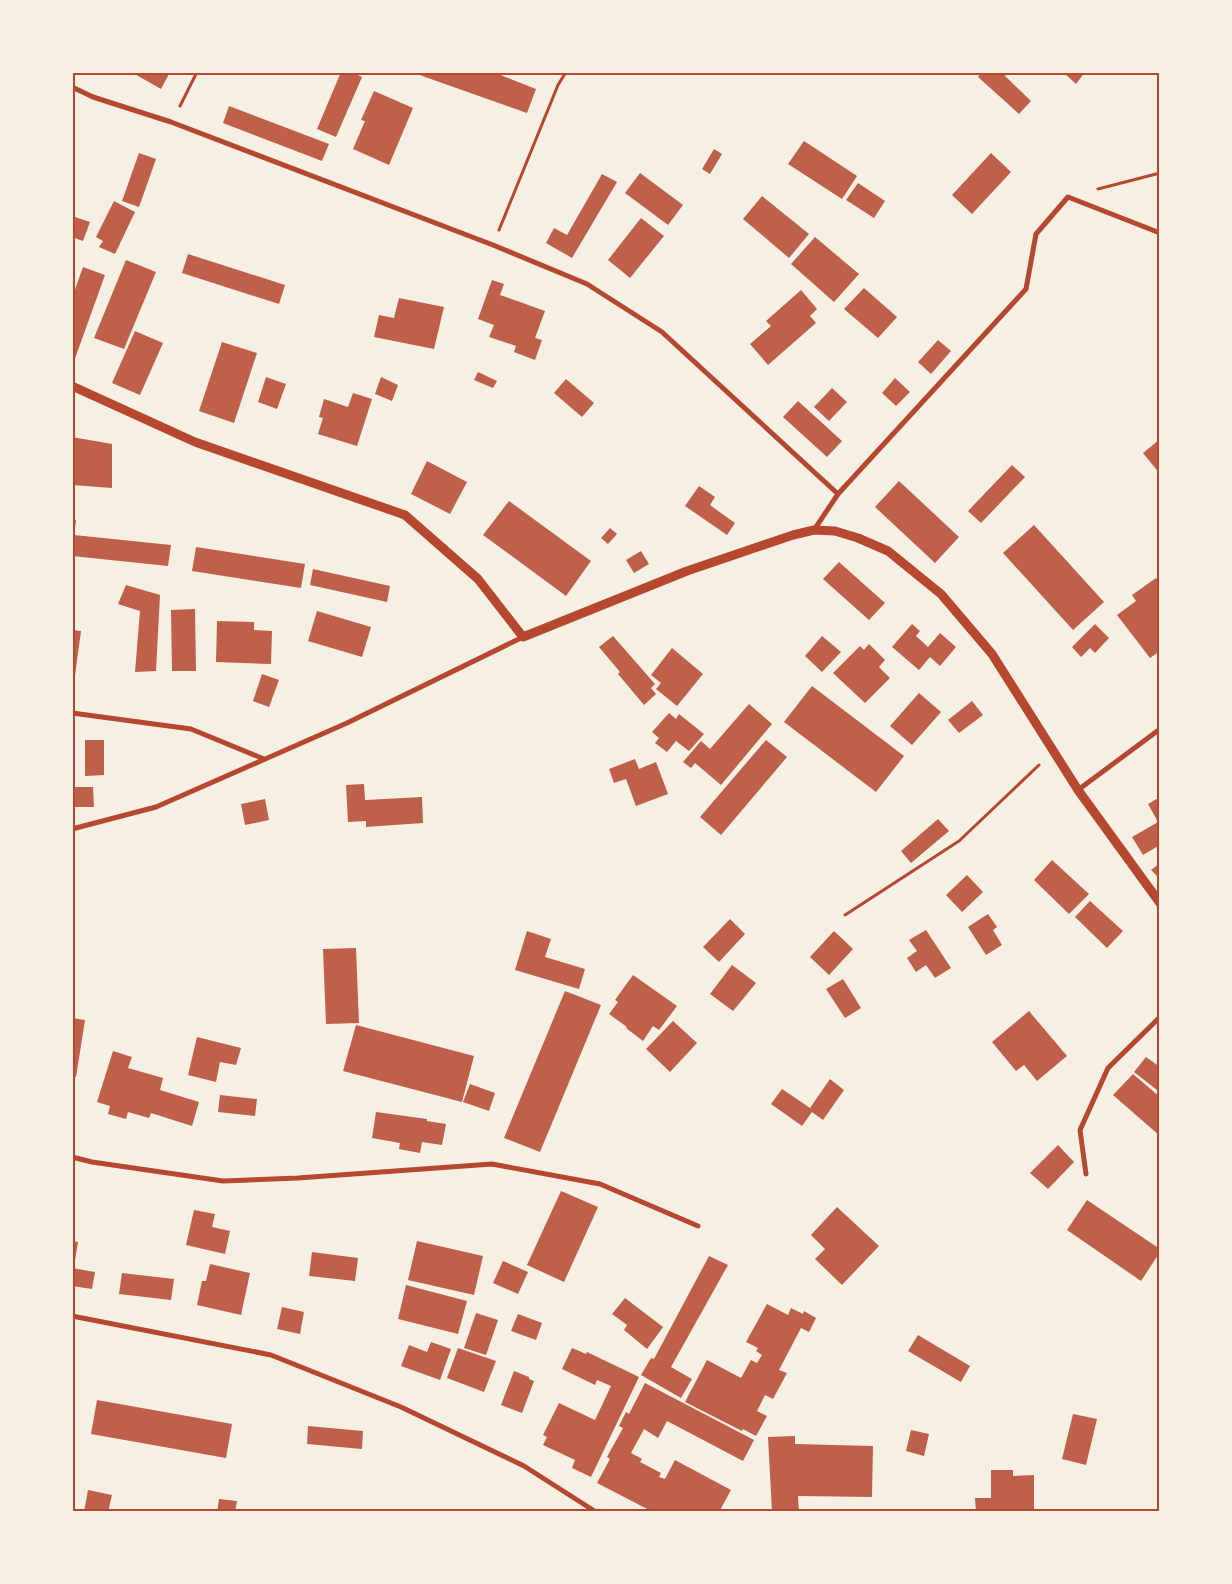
<svg xmlns="http://www.w3.org/2000/svg" width="1232" height="1584" viewBox="0 0 1232 1584" font-family="'DejaVu Sans',sans-serif">
<rect width="100%" height="100%" fill="#f6efe4"/>
<g fill="#bf614a">
<path d="M131 72H170L161 89Z"/>
<path d="M341 72H351L362 77 336 137 317 129Z"/>
<path d="M411 72H493L536 89 527 113Z"/>
<path d="M982 72H1008L1005 76 1031 101 1019 114 978 77Z"/>
<path d="M1063 72H1085L1076 84Z"/>
<path d="M374 91 413 108 389 165 353 149 365 121 361 120Z"/>
<path d="M229 106 329 144 322 161 223 123Z"/>
<path d="M804 141 857 176 842 199 788 164Z"/>
<path d="M714 149 722 154 710 174 702 169Z"/>
<path d="M139 153 156 159 139 207 122 201Z"/>
<path d="M991 153 1011 172 972 214 952 195Z"/>
<path d="M640 173 683 205 668 225 625 193Z"/>
<path d="M602 174 617 182 572 258 546 243 554 228 567 235Z"/>
<path d="M858 183 885 201 874 218 846 200Z"/>
<path d="M762 196 809 234 789 258 743 219Z"/>
<path d="M114 201 135 212 115 254 99 247 103 241 96 237Z"/>
<path d="M72 216 90 222 83 241 72 237Z"/>
<path d="M641 218 664 236 630 278 608 260Z"/>
<path d="M815 237 859 274 834 302 791 264Z"/>
<path d="M188 254 285 285 279 304 182 273Z"/>
<path d="M126 260 156 272 124 349 94 338Z"/>
<path d="M83 267 105 275 73 364 72 298Z"/>
<path d="M492 280 504 284 500 295 545 311 535 338 542 340 535 360 514 352 516 346 489 337 494 325 478 319Z"/>
<path d="M864 288 897 317 878 338 844 309Z"/>
<path d="M801 290 817 309 810 316 816 323 768 365 750 344 771 326 766 321Z"/>
<path d="M399 298 444 307 434 349 374 337 379 315 394 318Z"/>
<path d="M135 331 163 343 140 395 112 383Z"/>
<path d="M938 340 951 351 931 374 918 362Z"/>
<path d="M222 342 257 353 234 423 199 411Z"/>
<path d="M478 372 497 381 493 388 474 380Z"/>
<path d="M266 377 286 384 277 409 258 402Z"/>
<path d="M381 377 398 385 392 401 375 394Z"/>
<path d="M895 378 910 392 896 406 882 393Z"/>
<path d="M566 379 594 403 582 417 554 393Z"/>
<path d="M832 388 847 402 829 421 814 407Z"/>
<path d="M353 393 372 399 357 446 318 434 323 418 319 417 324 399 348 407Z"/>
<path d="M798 401 842 441 827 457 783 417Z"/>
<path d="M72 437 112 444V488L72 485Z"/>
<path d="M1160 439V474L1143 453Z"/>
<path d="M427 461 467 482 450 514 411 494Z"/>
<path d="M1012 465 1025 477 981 523 968 511Z"/>
<path d="M899 481 959 537 935 563 875 507Z"/>
<path d="M699 486 715 497 710 505 735 523 727 535 685 506Z"/>
<path d="M509 501 591 561 566 596 483 535Z"/>
<path d="M72 520H76L74 535 171 545 168 566 72 556Z"/>
<path d="M1034 525 1104 602 1073 630 1003 553Z"/>
<path d="M610 528 617 534 608 544 601 538Z"/>
<path d="M196 547 305 564 301 588 192 571Z"/>
<path d="M641 551 649 564 634 573 626 560Z"/>
<path d="M839 562 885 603 869 620 823 579Z"/>
<path d="M313 569 390 586 387 602 310 585Z"/>
<path d="M1156 578 1160 583V651L1150 658 1117 615 1136 601 1132 595Z"/>
<path d="M126 585 160 595 156 671 135 672 140 611 118 604Z"/>
<path d="M195 609 196 671H172L171 610Z"/>
<path d="M317 611 371 627 362 657 308 641Z"/>
<path d="M217 621 254 622V630L272 631 271 664 216 662Z"/>
<path d="M912 624 920 631 916 636 928 647 940 633 956 647 940 666 930 657 919 670 892 647Z"/>
<path d="M1095 624 1109 638 1095 653 1090 648 1081 657 1072 647Z"/>
<path d="M72 630 81 631 74 683H72Z"/>
<path d="M613 636 655 684 651 688 656 694 644 705 618 674 620 672 599 647Z"/>
<path d="M822 636 841 652 822 672 805 656Z"/>
<path d="M869 644 885 660 879 667 890 678 865 703 833 673 860 646 864 650Z"/>
<path d="M672 648 703 674 677 706 656 689 661 683 651 675Z"/>
<path d="M262 674 279 680 269 707 253 701Z"/>
<path d="M812 686 904 756 876 792 784 722Z"/>
<path d="M919 693 941 712 912 745 890 726Z"/>
<path d="M972 701 983 715 959 733 948 720Z"/>
<path d="M749 704 772 724 721 785 695 763 691 768 683 762 701 741 710 749Z"/>
<path d="M669 713 676 719 679 714 704 734 689 751 676 741 667 752 655 743 659 738 652 732Z"/>
<path d="M85 740H104V775L85 776Z"/>
<path d="M766 740 787 757 721 835 700 817Z"/>
<path d="M635 759 639 769 656 762 668 794 636 806 626 779 614 783 609 769Z"/>
<path d="M364 784 365 800 422 797 423 823 366 827V821L348 822 346 785Z"/>
<path d="M72 787H93L94 807H73Z"/>
<path d="M1160 797V845L1143 855 1132 837 1158 822 1148 804Z"/>
<path d="M265 799 269 820 245 825 241 804Z"/>
<path d="M938 819 949 831 911 863 901 851Z"/>
<path d="M1052 860 1089 894 1069 914 1034 880Z"/>
<path d="M1160 863V879L1151 870Z"/>
<path d="M967 875 983 892 962 912 946 895Z"/>
<path d="M1090 901 1123 931 1107 948 1075 917Z"/>
<path d="M988 914 997 927 993 930 1002 945 986 955 968 927Z"/>
<path d="M730 919 745 934 719 962 703 947Z"/>
<path d="M926 930 951 968 935 978 926 965 916 972 907 958 917 951 909 940Z"/>
<path d="M527 931 551 939 545 957 585 969 579 989 515 970Z"/>
<path d="M834 931 853 949 829 975 810 957Z"/>
<path d="M356 948 359 1023 326 1024 323 949Z"/>
<path d="M732 965 756 983 733 1011 710 994Z"/>
<path d="M633 975 677 1006 659 1030 653 1026 643 1041 626 1028 627 1027 609 1014 618 1002 615 1000Z"/>
<path d="M843 979 861 1008 845 1018 826 989Z"/>
<path d="M565 991 601 1005 540 1152 504 1138Z"/>
<path d="M1029 1011 1067 1056 1037 1081 1024 1065 1016 1071 992 1042Z"/>
<path d="M72 1018 85 1020 76 1077 72 1076Z"/>
<path d="M673 1021 697 1043 670 1072 646 1049Z"/>
<path d="M356 1025 474 1056 462 1102 343 1071Z"/>
<path d="M197 1037 241 1048 236 1065 220 1062 216 1082 188 1075Z"/>
<path d="M113 1051 132 1057 128 1068 163 1078 160 1090 199 1102 192 1126 151 1113 149 1118 128 1112 126 1119 108 1114 110 1106 97 1102Z"/>
<path d="M1146 1057 1160 1067V1087L1157 1090 1134 1072Z"/>
<path d="M1133 1074 1160 1097V1136L1113 1095Z"/>
<path d="M830 1079 844 1090 823 1120 812 1112 802 1126 771 1104 782 1089 810 1108Z"/>
<path d="M470 1084 495 1093 489 1111 463 1102Z"/>
<path d="M220 1095 257 1099 255 1116 218 1112Z"/>
<path d="M376 1112 427 1119V1121L446 1124 442 1145 422 1142 420 1153 399 1149 400 1143 372 1138Z"/>
<path d="M1058 1145 1074 1162 1048 1189 1030 1173Z"/>
<path d="M561 1191 598 1207 564 1282 527 1265Z"/>
<path d="M1087 1200 1160 1249V1252L1141 1281 1067 1230Z"/>
<path d="M837 1207 879 1246 842 1285 815 1259 825 1249 811 1235Z"/>
<path d="M194 1210 215 1214 212 1227 230 1231 225 1254 186 1245Z"/>
<path d="M72 1241 78 1242 75 1260H72Z"/>
<path d="M417 1241 483 1256 474 1295 408 1280Z"/>
<path d="M312 1252 358 1258 355 1281 309 1276Z"/>
<path d="M709 1256 728 1265 671 1367 692 1379 681 1398 641 1375 651 1358 654 1359Z"/>
<path d="M503 1261 528 1272 518 1294 493 1283Z"/>
<path d="M210 1264 250 1273 241 1315 197 1305 202 1281H206Z"/>
<path d="M72 1268 95 1272 92 1289 72 1286Z"/>
<path d="M122 1273 174 1279 171 1300 119 1294Z"/>
<path d="M406 1285 467 1301 458 1334 398 1319Z"/>
<path d="M625 1298 663 1327 647 1349 624 1330 627 1325 612 1314Z"/>
<path d="M767 1304 788 1315 791 1308 803 1314 804 1311 816 1318 809 1332 801 1328 779 1370 787 1373 773 1399 765 1395 757 1411 767 1416 756 1436 743 1429 742 1431 685 1402 707 1360 741 1378 751 1360 757 1363 762 1355 756 1351 758 1348 746 1342Z"/>
<path d="M282 1307 304 1312 300 1334 277 1329Z"/>
<path d="M476 1313 498 1320 486 1355 464 1348Z"/>
<path d="M518 1314 542 1323 536 1340 511 1331Z"/>
<path d="M918 1335 970 1366 961 1382 908 1351Z"/>
<path d="M431 1342 451 1349 440 1380 401 1366 409 1345 427 1352Z"/>
<path d="M458 1348 496 1361 484 1392 447 1378Z"/>
<path d="M572 1348 586 1354 587 1352 639 1377 591 1477 572 1468 575 1460 543 1445 547 1437 543 1435 559 1403 595 1420 611 1386 597 1380 595 1385 562 1369Z"/>
<path d="M514 1371 529 1377V1379L534 1381 522 1413 501 1405Z"/>
<path d="M645 1383 754 1440 743 1461 667 1421 658 1438 644 1429 631 1453 642 1459 640 1462 661 1473 659 1477 665 1479 675 1460 731 1490 719 1512H653L597 1483 610 1459 607 1457 623 1428 619 1426 626 1412 629 1414Z"/>
<path d="M97 1400 232 1424 226 1458 91 1434Z"/>
<path d="M1073 1414 1097 1419 1086 1465 1062 1459Z"/>
<path d="M308 1426 363 1431 362 1449 307 1444Z"/>
<path d="M911 1430 929 1434 924 1456 906 1451Z"/>
<path d="M795 1436V1444L873 1446 872 1497 798 1496 799 1512H772L768 1437Z"/>
<path d="M991 1470H1013V1476L1034 1475V1512H976L975 1498H991Z"/>
<path d="M88 1490 112 1495 108 1512H84Z"/>
<path d="M219 1499 237 1501 235 1512H217Z"/>
</g>
<g fill="none" stroke-linecap="round" stroke-linejoin="round">
<g stroke="#b5482f" stroke-width="3">
<path d="M180 106 197 72"/>
<path d="M1098 189 1160 173"/>
<path d="M499 230 558 85 566 72"/>
<path d="M845 915 959 841 1039 765"/>
</g>
<g stroke="#b5482f" stroke-width="5">
<path d="M72 87 93 97 171 122 493 245 587 284 662 332 838 494"/>
<path d="M814 530 838 494 1026 289 1036 234 1068 197 1160 233"/>
<path d="M72 713 191 729 264 759"/>
<path d="M1078 790 1160 729"/>
<path d="M72 829 156 807 347 723 523 637"/>
<path d="M72 1157 92 1162 223 1181 298 1178 492 1164 600 1184 698 1226"/>
<path d="M1086 1174 1080 1130 1108 1068 1160 1017"/>
<path d="M72 1316 271 1355 401 1407 524 1466 596 1512"/>
</g>
<path stroke="#b5482f" stroke-width="9" d="M72 386 195 442 405 515 478 579 523 637 687 571 793 535 814 530 835 531 858 538 888 551 941 594 992 654 1078 790 1160 903"/>
</g>
<rect width="1232" height="1584" fill="none" stroke="#f6efe4" stroke-width="148"/>
<rect x="74" y="74" width="1084" height="1436" fill="none" stroke="#b5482f" stroke-width="2"/>
</svg>
